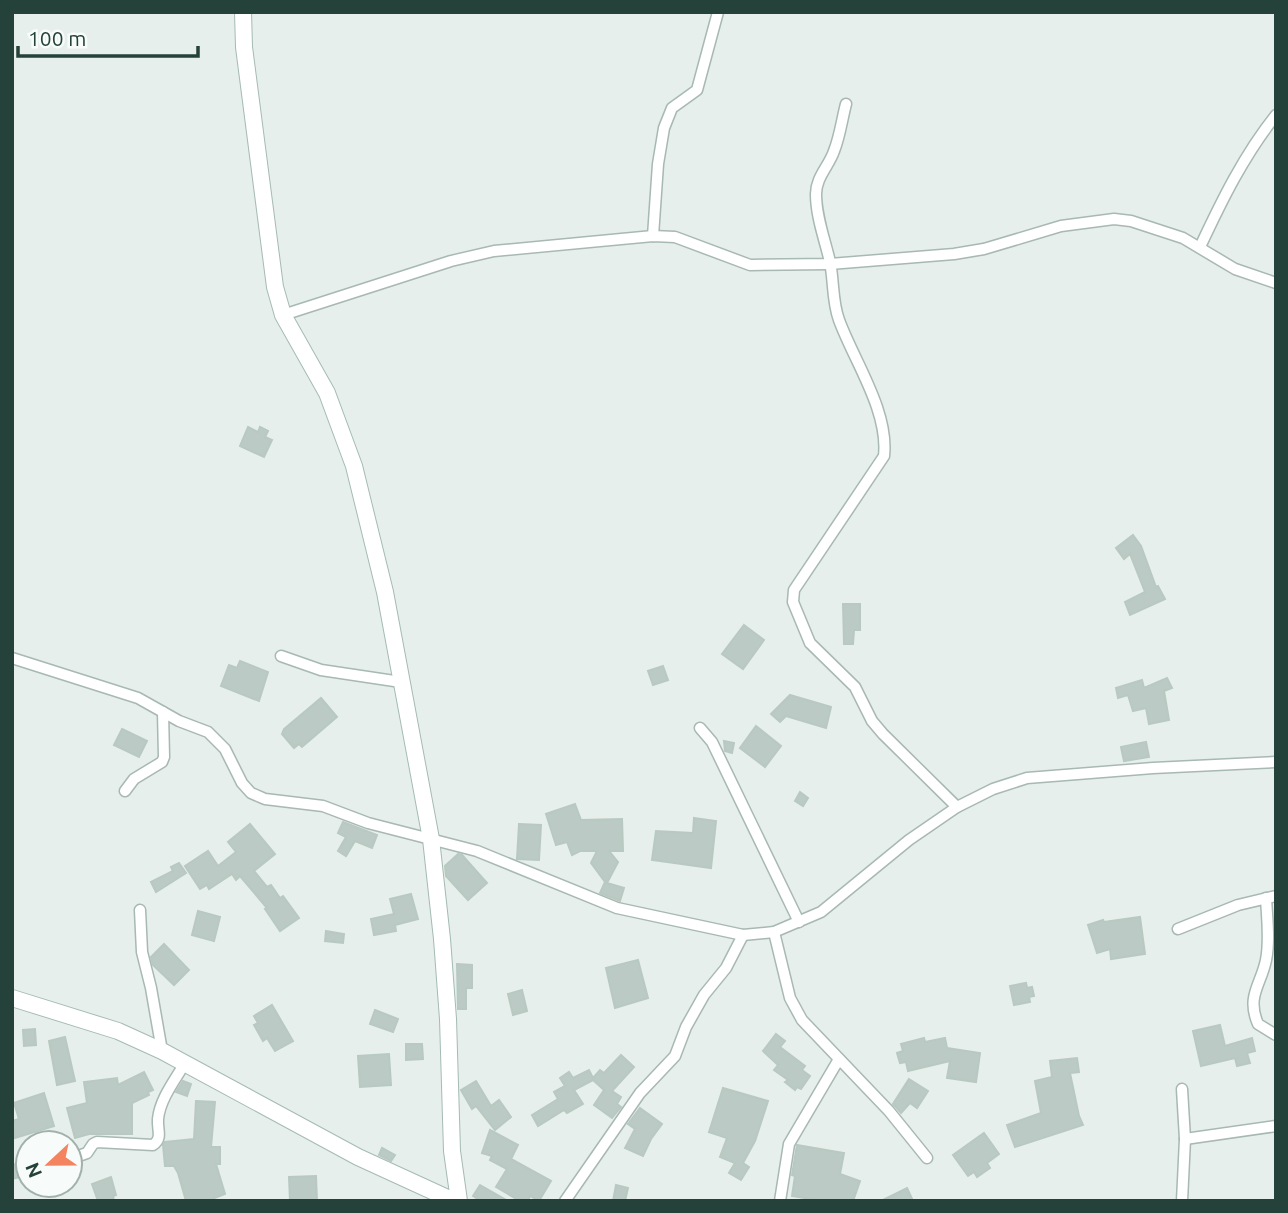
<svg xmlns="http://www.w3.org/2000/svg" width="1288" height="1213" viewBox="0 0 1288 1213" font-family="Ubuntu,sans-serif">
<rect width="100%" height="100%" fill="#e6efeb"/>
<g fill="#bbcac4" stroke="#b8c9c2" stroke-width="2">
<path d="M248 427 258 432 260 427 268 431 265 437 272 440 264 457 240 446Z"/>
<path d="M1133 535 1141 546 1156 587 1158 586 1165 599 1130 615 1125 602 1145 592 1130 554 1124 559 1116 548Z"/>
<path d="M843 604H860V630H854L853 644H844Z"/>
<path d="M744 625 764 640 743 669 722 654Z"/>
<path d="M240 661 268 672 259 701 221 686 229 665 237 668Z"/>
<path d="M663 666 668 680 653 685 648 671Z"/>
<path d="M1167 678 1172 688 1164 691 1169 720 1149 724 1146 708 1133 711 1128 695 1118 698 1116 688 1142 680 1144 688Z"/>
<path d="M790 695 831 707 826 728 786 716 780 722 771 714Z"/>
<path d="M321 698 337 717 302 747 299 744 294 748 282 734 284 729Z"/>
<path d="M756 726 781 746 765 767 740 748Z"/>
<path d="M122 729 147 741 139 757 114 745Z"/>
<path d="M724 741 734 743 732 753 725 751Z"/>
<path d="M1146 742 1149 757 1124 761 1121 747Z"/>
<path d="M800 792 808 798 803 806 795 801Z"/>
<path d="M575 804 581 820 622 819 623 851H609L618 862 607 883 624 888 620 901 600 893 605 882 591 863 597 851H580L572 855 567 842 556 845 546 814Z"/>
<path d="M694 818 716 821 711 868 652 860 656 831 693 833Z"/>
<path d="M343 822 377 835 372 848 355 841 346 856 338 851 346 837 338 833Z"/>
<path d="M250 824 275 854 254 871 267 887 271 885 280 898 283 896 299 918 280 931 265 909 267 908 240 876 236 880 232 874 209 889 207 885 200 889 185 866 208 851 218 866 236 852 228 842Z"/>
<path d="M519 824 541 825 539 860 517 859Z"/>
<path d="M458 854 462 855 487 883 468 900 446 876 445 866Z"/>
<path d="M179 863 186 873 156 892 151 882 173 871 171 867Z"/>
<path d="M411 894 418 919 395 925 396 931 374 935 371 919 394 914 390 899Z"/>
<path d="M198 911 220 917 214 941 192 935Z"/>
<path d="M1140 917 1145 954 1111 959 1110 949 1097 953 1088 925 1103 920 1104 922Z"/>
<path d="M326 931 344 934 343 943 325 941Z"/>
<path d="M164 944 189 970 174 985 153 965 151 957Z"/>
<path d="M638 960 648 998 615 1008 606 968Z"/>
<path d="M457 964 472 965V988H466V1009H458Z"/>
<path d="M1026 983 1027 988 1032 987 1034 996 1029 997 1030 1002 1014 1005 1010 986Z"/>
<path d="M522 990 527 1011 513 1015 508 994Z"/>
<path d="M272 1005 293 1041 275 1051 267 1038 263 1041 254 1025 258 1023 254 1016Z"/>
<path d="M375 1010 398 1019 393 1032 370 1024Z"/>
<path d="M1220 1025 1225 1046 1252 1038 1255 1051 1247 1053 1250 1063 1237 1066 1235 1058 1201 1066 1193 1031Z"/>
<path d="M35 1029 36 1045 24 1046 23 1030Z"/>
<path d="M776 1034 785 1041 780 1047 805 1066 802 1070 810 1076 801 1089 797 1087 795 1090 785 1082 788 1080 774 1070 778 1065 763 1051Z"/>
<path d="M65 1037 75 1081 57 1085 49 1041Z"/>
<path d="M924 1038 925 1042 945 1038 947 1048 980 1053 976 1082 947 1078 950 1061 908 1071 906 1062 900 1063 897 1053 903 1051 901 1044Z"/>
<path d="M406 1044H422L423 1059 406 1060Z"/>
<path d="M389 1054 391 1085 360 1087 358 1056Z"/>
<path d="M621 1055 634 1067 612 1091 621 1097 617 1104 621 1107 612 1118 594 1105 604 1090 593 1080 574 1090 583 1104 567 1113 564 1110 538 1126 532 1115 558 1099 554 1092 565 1086 560 1078 569 1072 573 1078 589 1070 593 1078 600 1070 604 1073Z"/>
<path d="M1077 1058 1079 1072 1070 1073 1079 1116 1083 1125 1015 1147 1007 1125 1041 1113 1035 1081 1052 1077 1050 1061Z"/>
<path d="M144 1072 153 1090 148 1092 149 1095 132 1103V1134H89L75 1138 67 1108 87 1103 84 1082 117 1078 118 1085Z"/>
<path d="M909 1079 928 1091 917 1108 910 1103 901 1113 893 1104Z"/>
<path d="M183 1081 191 1084 187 1096 176 1092Z"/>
<path d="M476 1081 491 1106 499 1100 511 1117 495 1130 476 1106 472 1109 461 1090Z"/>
<path d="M723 1088 768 1101 755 1141 743 1163 749 1167 741 1180 729 1173 735 1163 720 1157 727 1138 709 1132Z"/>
<path d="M44 1093 54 1126 15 1138 12 1121 19 1119 14 1103Z"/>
<path d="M196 1101 215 1102 211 1147H220V1164H216L225 1194 207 1201H186L178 1173 174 1166H165L163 1145 165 1142 194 1139Z"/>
<path d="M640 1108 662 1124 651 1139 643 1156 625 1148 635 1129 628 1124Z"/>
<path d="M490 1130 518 1145 511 1159 551 1181 539 1201 530 1196 528 1201H520L496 1187 507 1169 490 1160 492 1156 482 1153Z"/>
<path d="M984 1133 999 1154 987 1163 990 1168 977 1177 974 1172 968 1176 953 1155Z"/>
<path d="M797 1145 844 1153 840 1174 860 1181 853 1201H822L792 1196 795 1176 792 1175Z"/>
<path d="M382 1148 395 1155 391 1161 379 1155Z"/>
<path d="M28 1161V1175L12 1179V1165Z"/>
<path d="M316 1176 317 1201H290L289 1177Z"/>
<path d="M111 1177 116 1195 113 1196 114 1201H98L92 1184Z"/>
<path d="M480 1185 508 1201H481L473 1196Z"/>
<path d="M616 1185 628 1188 625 1201H613Z"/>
<path d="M907 1188 913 1201H881Z"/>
</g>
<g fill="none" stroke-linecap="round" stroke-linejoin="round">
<defs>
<g id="street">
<path d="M846 104C842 119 840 136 834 151 829 166 816 177 816 194 816 217 825 240 830 262 834 282 832 301 839 320 854 361 889 411 884 456L794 590 793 602 810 643 855 687 872 721 883 734 957 807"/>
<path d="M653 236 658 164 664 128 672 108 697 90 718 12"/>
<path d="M1200 247C1222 200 1244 155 1276 115"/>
<path d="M283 315 451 261 494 251 653 236 675 237 750 265 830 264 954 254 984 249 1061 226 1114 219 1131 221 1183 238 1235 269 1276 283"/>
<path d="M281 656 321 670 401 682"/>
<path d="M12 658 138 698 179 721 208 732 225 749 242 783 251 793 265 799 323 806 368 823 477 851 617 908 743 935 774 932 821 912 909 840 957 807 993 789 1027 778 1153 768 1276 762"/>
<path d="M700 728 712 742 799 922"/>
<path d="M125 791 134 779 162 762 164 757 163 712"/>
<path d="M1266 898C1267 918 1270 940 1266 960 1261 985 1246 996 1258 1024L1276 1035"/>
<path d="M140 910 142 952 151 988 162 1051"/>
<path d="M1178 929 1238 905 1276 896"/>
<path d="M774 932 790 998 802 1020 889 1111 927 1158"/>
<path d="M1185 1139 1276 1126"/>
<path d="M70 1159 87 1153 93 1144 97 1142 153 1145C163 1138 157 1130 158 1119 160 1099 175 1080 185 1063"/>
<path d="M565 1201 640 1093 675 1056 686 1027 704 995 726 968 743 935"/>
<path d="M780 1201 789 1144 839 1059"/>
<path d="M1182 1201 1185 1139 1182 1089"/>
</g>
<g id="secondary">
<path d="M243 12 244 47 275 287 283 315 327 393 354 466 385 592 431 839 442 939 448 1019 452 1151 459 1201"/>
<path d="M12 998 118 1031 162 1051 358 1157 454 1201"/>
</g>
</defs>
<use href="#street" stroke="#a8b8b2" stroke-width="13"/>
<use href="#secondary" stroke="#a4bbb3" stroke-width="18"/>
<use href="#street" stroke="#fff" stroke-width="10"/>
<use href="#secondary" stroke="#fff" stroke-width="16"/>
</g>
<rect width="1288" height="1213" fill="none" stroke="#24423a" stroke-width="28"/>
<g transform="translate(49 1164) rotate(248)"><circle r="33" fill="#f7fbf9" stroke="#a3b1ad" stroke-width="2"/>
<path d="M0-5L12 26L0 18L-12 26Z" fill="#f4845f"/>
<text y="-10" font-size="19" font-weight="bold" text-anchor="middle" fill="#24423a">N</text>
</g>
<path d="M18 46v10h180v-10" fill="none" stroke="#24423a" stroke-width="3.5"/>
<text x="28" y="46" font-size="21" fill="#24423a" stroke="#f7fbf9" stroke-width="5" paint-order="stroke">100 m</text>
</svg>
